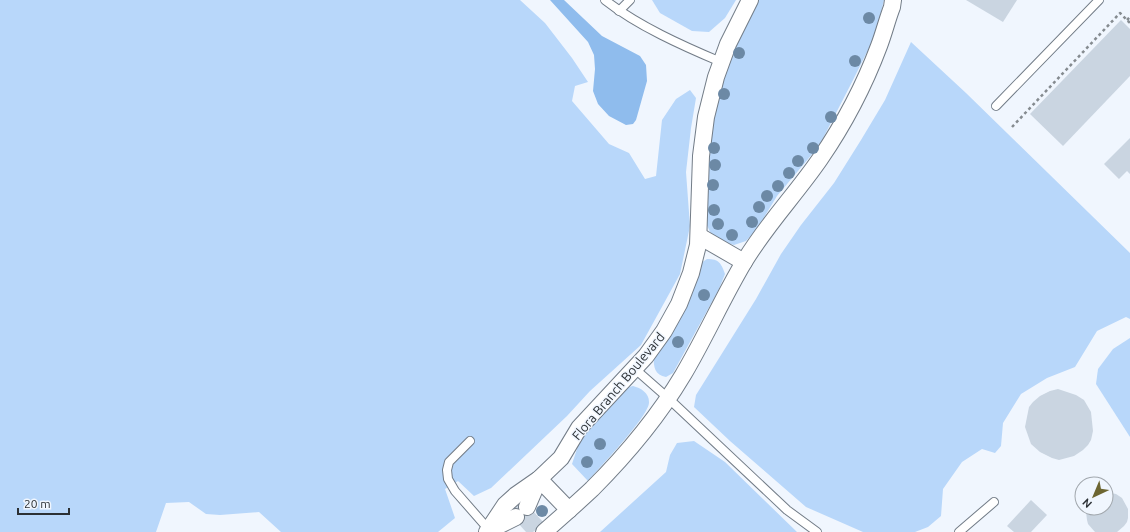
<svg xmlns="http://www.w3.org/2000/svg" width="1130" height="532" viewBox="0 0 1130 532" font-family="Ubuntu,sans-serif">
<rect width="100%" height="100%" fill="#f0f6fe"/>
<g fill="#b8d7fa">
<path d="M0 0H520L545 23 572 58 588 82 575 86 572 101 609 144 629 153 645 179 656 176 662 120 676 99 690 90 696 98 691 128 686 172 690 226 680 274 641 345 590 391 567 416 491 488 474 496 458 481 445 489 455 518 438 532H281L259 512 220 515 206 514 189 502 166 503 156 532H0Z"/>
<path d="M652 0H736L725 18 709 32 692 31 660 13Z"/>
<path d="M758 0H884L875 36 851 84 819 146 777 196 757 229 746 241 734 245 721 241 710 232 706 223 705 176 716 96 743 28Z"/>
<path d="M911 42 966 93 1130 253V319L1126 317 1097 331 1075 367 1047 378 1021 394 1003 423 1001 446 995 453 982 449 962 462 943 489 941 516 928 527 915 532H863L806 507 730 441 694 407 696 395 756 299 781 254 801 225 834 183 861 140 885 100Z"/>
<path d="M707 259C719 259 721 263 725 274L719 289 673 373 666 377C655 375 653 367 654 356L701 263Z"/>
<path d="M1130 338V437L1096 384 1098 369 1113 349Z"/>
<path d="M633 386C641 388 649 393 649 402 650 415 599 468 588 481L572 464 580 440 591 425 625 388Z"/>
<path d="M694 441 725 462 797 532H600L666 472 670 455 677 443Z"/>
</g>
<path fill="#8fbced" d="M550 0H564L602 36 640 56 646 65 647 81 636 120 633 124 626 125 609 116 598 104 593 91 595 69 594 55 588 42Z"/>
<g fill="#cad5e1">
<path d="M966 0H1017L1003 22Z"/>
<path d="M1121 20 1130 29V76L1063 146 1030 114Z"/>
<path d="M1130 138V174L1127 171 1119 179 1104 164Z"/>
<path d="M1058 389 1076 395 1084 400 1091 412 1093 431 1091 440 1088 445 1083 450 1074 456 1059 460 1052 458 1040 452 1031 444 1025 427 1029 407 1033 402 1040 396 1050 391Z"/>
<path d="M1106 492 1116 494 1122 498 1128 509V518L1127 522 1124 526 1117 532H1095L1088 524 1087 520 1086 512 1087 508H1106Z"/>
<path d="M520 499 532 510 544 523 533 532H526L518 523 509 509Z"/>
<path d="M1031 500 1047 515 1031 532H1014L1007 526Z"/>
</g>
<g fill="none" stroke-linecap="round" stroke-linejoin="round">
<defs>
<g id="lane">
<path d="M605 0C638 26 683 46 721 62"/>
<path d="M619 11 630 0"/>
<path d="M996 106 1099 0"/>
<path d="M635 369 668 398 787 510 817 532"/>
<path d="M470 441 449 462 447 470 448 479 455 491 490 531"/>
<path d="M959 532 994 502"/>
</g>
<g id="street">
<path d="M699 236 744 262"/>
<path d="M527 507 539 479 569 510"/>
<path d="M490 530 516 517"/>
<path d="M487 532 505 505 516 495 539 479 561 458 579 428 646 356 664 331 679 304 691 273 698 245 701 156 706 117 716 77 728 44 750 0"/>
<path d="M544 532C560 518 576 504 592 489 626 455 658 417 683 375 705 338 722 299 744 262 766 225 796 194 820 159 844 124 864 86 879 46 884 33 887 20 892 7L893 0"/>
</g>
</defs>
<use href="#lane" stroke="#727c87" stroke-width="10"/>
<use href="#street" stroke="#727c87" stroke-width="18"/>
<g stroke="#858b90" stroke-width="2.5" stroke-dasharray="3 3" stroke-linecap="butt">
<path d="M1127 20 1130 17"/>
<path d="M1012 127 1120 13 1130 23"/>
</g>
<use href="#lane" stroke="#fff" stroke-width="8"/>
<use href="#street" stroke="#fff" stroke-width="16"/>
</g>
<g fill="#6c89a5">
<circle cx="869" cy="18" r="6"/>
<circle cx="739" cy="53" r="6"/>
<circle cx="855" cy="61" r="6"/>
<circle cx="724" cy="94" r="6"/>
<circle cx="831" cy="117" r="6"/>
<circle cx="714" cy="148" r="6"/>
<circle cx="813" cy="148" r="6"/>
<circle cx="798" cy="161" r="6"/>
<circle cx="715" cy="165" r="6"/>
<circle cx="789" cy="173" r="6"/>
<circle cx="713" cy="185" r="6"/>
<circle cx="778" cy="186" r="6"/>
<circle cx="767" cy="196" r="6"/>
<circle cx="759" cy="207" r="6"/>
<circle cx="714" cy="210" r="6"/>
<circle cx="752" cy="222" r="6"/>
<circle cx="718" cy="224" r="6"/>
<circle cx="732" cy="235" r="6"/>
<circle cx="704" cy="295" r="6"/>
<circle cx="678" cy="342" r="6"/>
<circle cx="600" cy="444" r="6"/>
<circle cx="587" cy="462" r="6"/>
<circle cx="542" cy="511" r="6"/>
</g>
<g text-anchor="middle" stroke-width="3" stroke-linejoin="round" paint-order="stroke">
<g font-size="13" fill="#2b3034" stroke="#f0f6fe">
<text transform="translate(618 386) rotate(-50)" y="5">Flora Branch Boulevard</text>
</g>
</g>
<g transform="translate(1094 496) rotate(224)"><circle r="19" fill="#f0f6fe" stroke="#a1a7ad"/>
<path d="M0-3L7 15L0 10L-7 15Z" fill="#6c6531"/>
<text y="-6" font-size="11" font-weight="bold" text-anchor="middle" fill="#2b3034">N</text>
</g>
<path d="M18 508v6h51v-6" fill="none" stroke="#2b3034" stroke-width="2"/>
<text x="24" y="508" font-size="12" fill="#2b3034" stroke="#f0f6fe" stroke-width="3" paint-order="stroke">20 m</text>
</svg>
